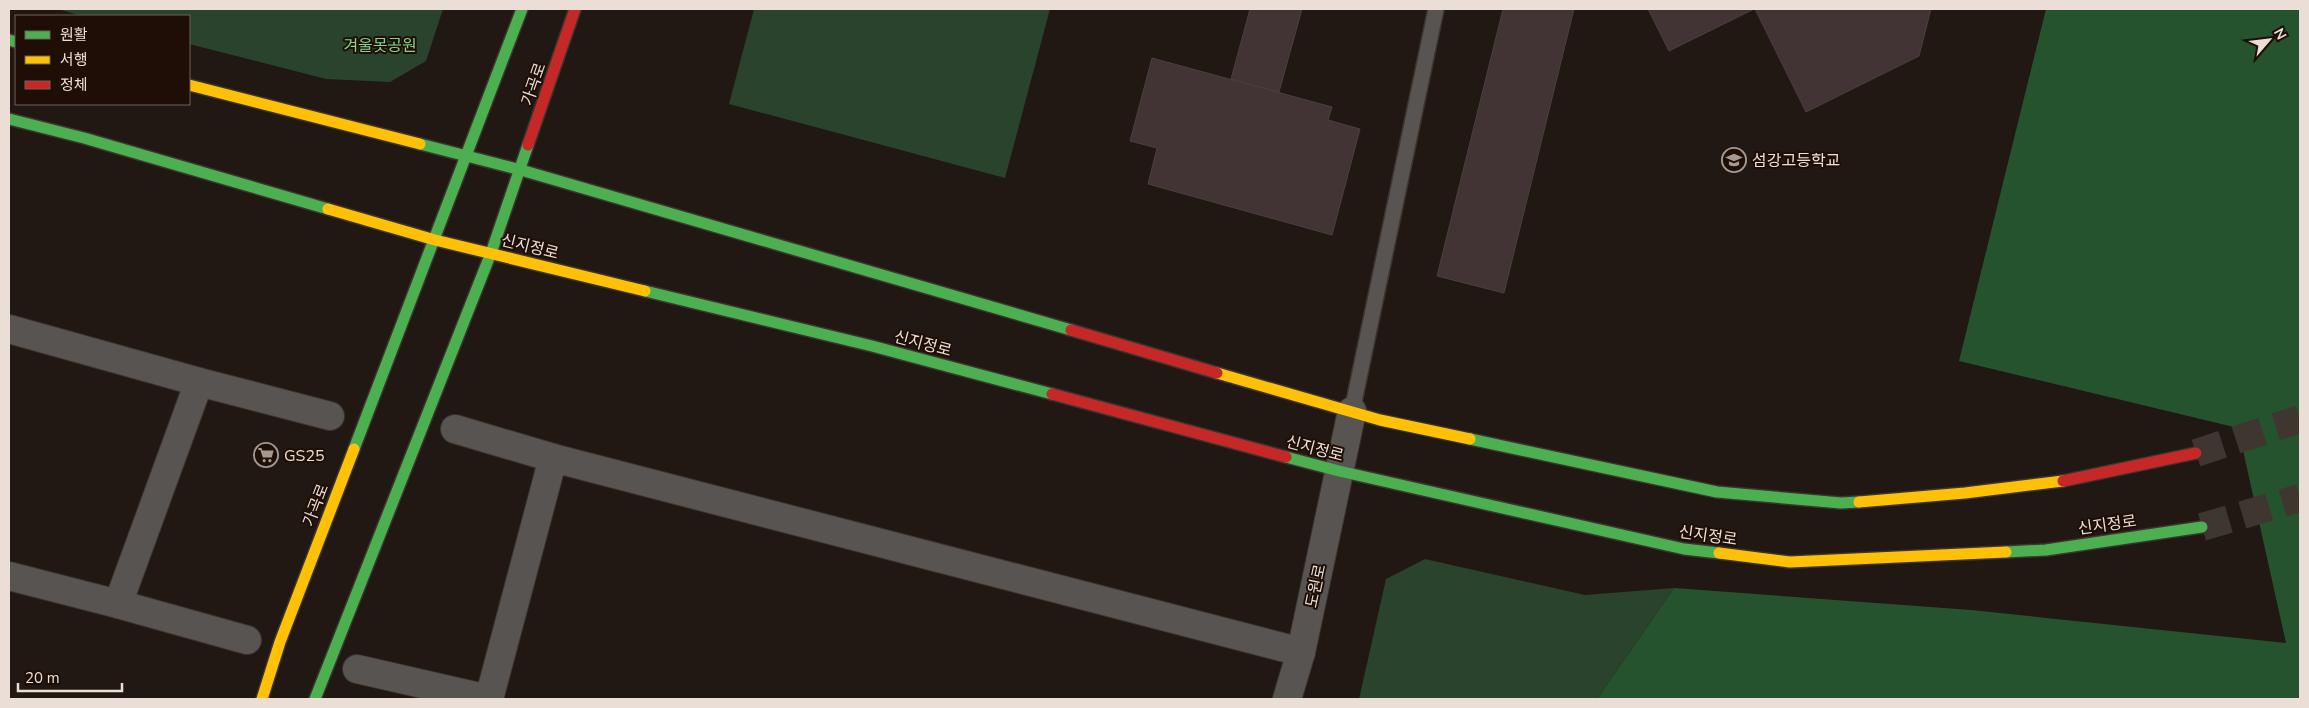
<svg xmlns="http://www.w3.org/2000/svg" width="2309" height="708" viewBox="0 0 2309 708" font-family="'Nunito Sans','Noto Sans KR',sans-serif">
<rect width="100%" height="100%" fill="#211813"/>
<g fill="#29432c">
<path d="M58 9H443L426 61 390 82 326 79 189 44V16H82Z"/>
<path d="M754 9H1050L1005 178 729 104Z"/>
<path d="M1425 559 1585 595 1674 588 1597 699H1359L1386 579Z"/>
</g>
<path fill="#24532d" d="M2046 9H2300V699H1597L1674 588 1971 610 2286 643 2238 428 1959 361Z"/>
<g fill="#423334" stroke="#4a403f">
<path d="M1250 9H1302L1279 92 1231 79Z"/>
<path d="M1503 9H1574L1504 293 1437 276Z"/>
<path d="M1648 9H1754L1669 51Z"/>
<path d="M1755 9H1931L1919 56 1806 112Z"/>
<path d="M1152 58 1332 107 1328 120 1360 129 1332 235 1148 184 1157 148 1130 141Z"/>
</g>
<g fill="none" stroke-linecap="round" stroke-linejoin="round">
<g stroke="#3f3630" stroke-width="28" stroke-dasharray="28 14" stroke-linecap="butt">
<path d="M2196 453 2300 419"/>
<path d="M2202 527 2300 498"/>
</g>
<defs>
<path id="lane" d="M1352 411 1436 9"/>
<g id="street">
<path d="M9 329 199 382 118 604 9 576"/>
<path d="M199 382 330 416"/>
<path d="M455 429 553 458"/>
<path d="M118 604 247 640"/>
<path d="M357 669 488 699"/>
<path d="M489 699 553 458 1301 652"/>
<path d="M1287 699 1301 652 1352 411"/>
</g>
<g id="fast">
<path d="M9 40 16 42"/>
<path d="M9 119 84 138 328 209"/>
<path d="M420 144 521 170 1071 330"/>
<path d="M645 291 872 346 1052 394"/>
<path d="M1470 439 1717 492 1841 503 1859 502"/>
<path d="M354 449 522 9"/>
<path d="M1286 457 1339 471 1684 549 1719 553"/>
<path d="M2006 552 2046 550 2202 527"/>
<path d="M315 699 491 253 528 145"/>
</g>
<g id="slow">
<path d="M189 85 420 144"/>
<path d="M328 209 435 240 645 291"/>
<path d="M1217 373 1380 420 1470 439"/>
<path d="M1859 502 1965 493 2063 481"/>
<path d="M1719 553 1790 562 2006 552"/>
<path d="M262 699 280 642 354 449"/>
</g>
<g id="jam">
<path d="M528 145 575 9"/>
<path d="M1071 330 1217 373"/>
<path d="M1052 394 1286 457"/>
<path d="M2063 481 2196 453"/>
</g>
</defs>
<use href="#lane" stroke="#3c352f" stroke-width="18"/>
<use href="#street" stroke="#3c352f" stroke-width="30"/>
<use href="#fast" stroke="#3c352f" stroke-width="14"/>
<use href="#slow" stroke="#3c352f" stroke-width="14"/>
<use href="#jam" stroke="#3c352f" stroke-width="14"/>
<use href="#lane" stroke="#575452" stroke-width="15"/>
<use href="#street" stroke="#575452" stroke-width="28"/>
<use href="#fast" stroke="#4caf50" stroke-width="11"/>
<use href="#slow" stroke="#ffc107" stroke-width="11"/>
<use href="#jam" stroke="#c62828" stroke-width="11"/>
</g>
<defs>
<symbol id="school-ring" viewBox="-11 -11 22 22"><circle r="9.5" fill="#1e0e05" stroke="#a49992" stroke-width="1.5"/><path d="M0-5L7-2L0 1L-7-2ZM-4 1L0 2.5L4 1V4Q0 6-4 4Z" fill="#a49992"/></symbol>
<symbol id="supermarket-ring" viewBox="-11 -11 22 22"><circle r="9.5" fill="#1e0e05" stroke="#a49992" stroke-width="1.5"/><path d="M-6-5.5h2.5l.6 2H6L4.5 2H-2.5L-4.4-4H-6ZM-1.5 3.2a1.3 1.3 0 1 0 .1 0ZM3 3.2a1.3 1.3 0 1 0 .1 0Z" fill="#a49992"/></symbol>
</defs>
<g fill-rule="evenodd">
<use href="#school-ring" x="1720" y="146" width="28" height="28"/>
<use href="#supermarket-ring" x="252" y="441" width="28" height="28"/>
</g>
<g text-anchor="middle" stroke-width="4" stroke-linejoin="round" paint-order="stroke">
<g font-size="16" fill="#84d392" stroke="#1e0e05">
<text x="380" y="51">겨울못공원</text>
</g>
<g font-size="16" fill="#eaded7" stroke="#1e0e05">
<text transform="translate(533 84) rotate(-71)" y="6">가곡로</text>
<text transform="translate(530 246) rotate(14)" y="6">신지정로</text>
<text transform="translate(923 343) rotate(15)" y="6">신지정로</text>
<text transform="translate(1315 448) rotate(15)" y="6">신지정로</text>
<text transform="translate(315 505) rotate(-69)" y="6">가곡로</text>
<text transform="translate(2107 524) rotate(-8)" y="6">신지정로</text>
<text transform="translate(1708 535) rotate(8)" y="6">신지정로</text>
<text transform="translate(1315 586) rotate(-78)" y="6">도원로</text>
</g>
<g font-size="16" fill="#eaded7" stroke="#1e0e05" text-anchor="start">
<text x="1752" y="166">섬강고등학교</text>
<text x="284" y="461">GS25</text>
</g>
</g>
<rect width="2309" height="708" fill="none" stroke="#eaded7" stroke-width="20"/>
<rect x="15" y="15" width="175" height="90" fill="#1e0e05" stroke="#706159"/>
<rect x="25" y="31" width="25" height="8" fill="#4caf50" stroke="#706159"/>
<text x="60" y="40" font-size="15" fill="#eaded7">원활</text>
<rect x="25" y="56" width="25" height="8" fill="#ffc107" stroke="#706159"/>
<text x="60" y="65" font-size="15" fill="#eaded7">서행</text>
<rect x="25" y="81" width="25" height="8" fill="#c62828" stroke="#706159"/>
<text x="60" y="90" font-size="15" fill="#eaded7">정체</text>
<g transform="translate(2269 40) rotate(62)" stroke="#1e0e05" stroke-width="4" paint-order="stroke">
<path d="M0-4L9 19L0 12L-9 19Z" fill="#eaded7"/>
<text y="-8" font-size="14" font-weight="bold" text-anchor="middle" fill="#eaded7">N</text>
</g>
<path d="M18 683v8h104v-8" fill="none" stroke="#eaded7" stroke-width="2.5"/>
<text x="25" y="683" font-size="15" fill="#eaded7" stroke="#1e0e05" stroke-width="4" paint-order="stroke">20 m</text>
</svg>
